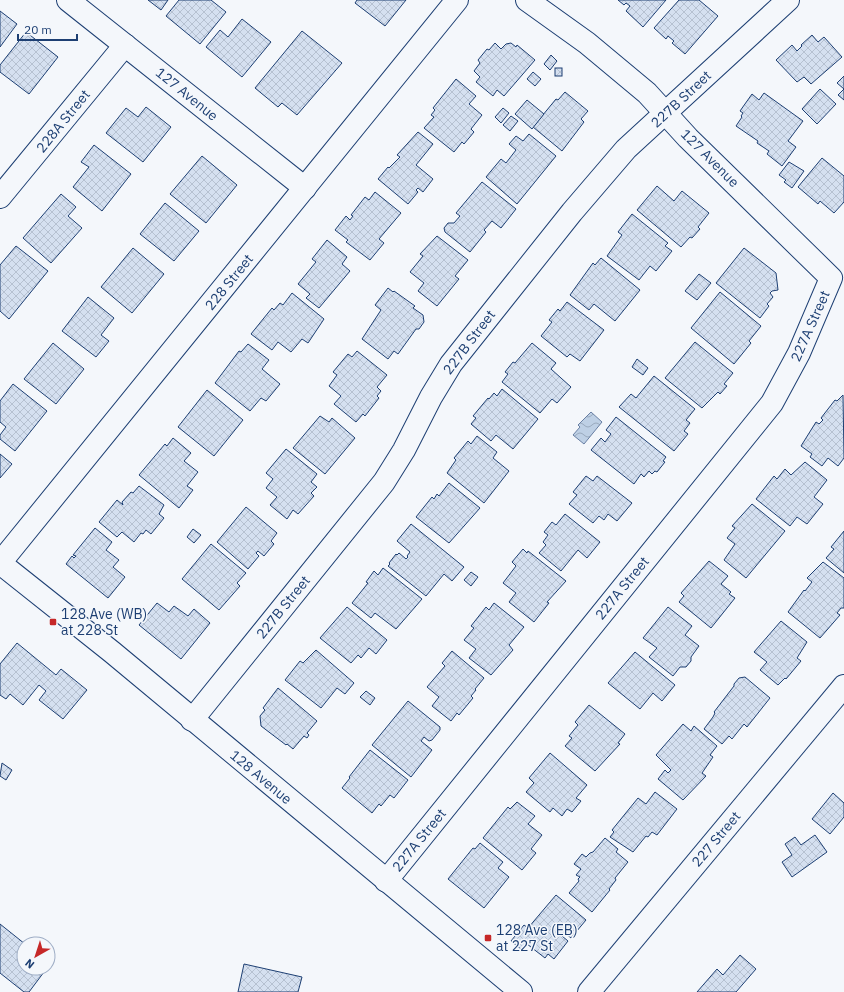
<svg xmlns="http://www.w3.org/2000/svg" width="844" height="992" viewBox="0 0 844 992" font-family="'IBM Plex Sans',sans-serif">
<defs>
<pattern id="water-waves" width="16" height="10" patternUnits="userSpaceOnUse"><rect width="16" height="10" fill="#bed0e5"/><path d="M0 5q4-4 8 0t8 0" fill="none" stroke="#9aaabe"/></pattern>
<pattern id="building-cross-hatch" width="8" height="8" patternUnits="userSpaceOnUse"><rect width="8" height="8" fill="#d5e0f0"/><path d="M0 0l8 8M0 8l8-8" fill="none" stroke="#b6c1d1"/></pattern>
</defs>
<rect width="100%" height="100%" fill="#f4f7fb"/>
<path fill="url(#water-waves)" stroke="#687fa3" d="M591 412 602 422 584 444 573 435 580 427 578 425Z"/>
<g fill="url(#building-cross-hatch)" stroke="#1d3f73">
<path d="M148 0H168L161 10Z"/>
<path d="M179 0H211L226 12 200 44 166 16Z"/>
<path d="M357 0H406L385 26 355 3Z"/>
<path d="M618 0H666L643 27 626 11 630 6 626 3 624 5Z"/>
<path d="M679 0H699L718 16 685 54 672 43 674 41 668 36 666 39 654 28Z"/>
<path d="M0 11 17 24 0 47Z"/>
<path d="M242 19 271 42 242 77 206 47 220 30 228 37Z"/>
<path d="M302 31 342 63 297 115 282 103 278 107 255 88Z"/>
<path d="M26 32 58 57 29 94 0 72V65Z"/>
<path d="M812 35 818 42 824 37 842 57 811 84 804 77 797 82 776 60 792 45 797 51 802 46 801 45Z"/>
<path d="M495 43 501 49 506 44 511 43 516 47 517 45 535 60 504 96 497 90 493 96 476 82 480 77 474 71 480 63 478 60 487 49 489 50Z"/>
<path d="M551 55 557 61 550 70 544 64Z"/>
<rect x="555" y="68" width="7" height="8"/>
<path d="M533 72 541 79 535 86 527 79Z"/>
<path d="M844 76V100L838 95 844 89 837 83Z"/>
<path d="M456 79 476 96 469 104 482 115 471 129 474 132 464 144 462 142 454 152 424 128 434 117 431 115 435 110 433 108Z"/>
<path d="M820 89 836 104 817 124 802 109Z"/>
<path d="M565 92 588 111 581 119 584 122 562 151 533 127 556 99 558 100Z"/>
<path d="M764 93 803 121 788 141 796 147 782 166 767 154 769 151 757 143 758 141 736 126 742 117 741 116 743 113 740 111 752 94 759 100Z"/>
<path d="M527 100 544 114 532 129 515 114Z"/>
<path d="M146 107 171 127 143 162 106 133 126 108 138 117Z"/>
<path d="M503 108 509 113 501 123 495 117Z"/>
<path d="M511 116 518 121 510 131 503 125Z"/>
<path d="M418 132 433 144 416 165 433 179 423 192 418 188 416 190 418 192 408 204 378 179 388 167 389 168 400 157 397 155Z"/>
<path d="M529 134 556 156 517 204 486 177 501 159 506 163 516 150 509 144 516 136 523 141Z"/>
<path d="M94 145 131 174 102 211 73 187 89 167 81 162Z"/>
<path d="M202 156 237 185 206 223 170 194Z"/>
<path d="M822 158 844 176V202L834 213 820 201 818 204 798 187Z"/>
<path d="M789 162 804 171 792 188 784 182 786 180 779 175Z"/>
<path d="M482 182 516 209 501 228 492 221 484 230 486 232 470 252 445 232 444 228 448 223H454L460 216 456 213Z"/>
<path d="M657 186 674 201 682 191 709 213 698 227 700 229 692 238 690 237 681 247 637 210Z"/>
<path d="M375 192 401 213 379 239 384 243 370 260 346 242 348 240 335 230 346 216 350 220 353 216 351 215 365 197 369 200Z"/>
<path d="M61 194 76 207 68 216 82 228 51 263 23 238Z"/>
<path d="M165 203 199 231 174 261 140 234Z"/>
<path d="M632 214 668 243 665 246 672 251 656 271 650 266 639 280 607 256 622 235 618 232Z"/>
<path d="M437 236 468 260 455 276 459 279 437 306 418 291 424 283 410 272 423 256 420 254Z"/>
<path d="M327 240 347 257 342 264 350 271 319 308 306 298 310 294 298 284 316 262 312 259Z"/>
<path d="M16 246 48 271 9 319 0 311V265Z"/>
<path d="M133 248 164 274 132 313 101 287Z"/>
<path d="M744 248 776 273 778 290 772 291 770 293 773 297 767 304 769 306 760 318 716 283Z"/>
<path d="M601 258 640 290 615 321 594 304 589 310 570 295 593 263 595 265Z"/>
<path d="M699 274 711 283 697 300 685 291Z"/>
<path d="M388 288 393 292 394 291 415 306 413 308 423 315 424 322 419 329H416L398 354 394 351 388 359 362 339 381 310 375 305Z"/>
<path d="M720 292 761 326 749 341 751 343 734 364 691 328Z"/>
<path d="M292 293 324 319 308 343 302 339 291 352 278 342 272 350 251 334 272 308 274 310 280 303 283 305Z"/>
<path d="M88 297 114 318 101 335 109 341 96 357 62 331Z"/>
<path d="M567 302 604 330 580 361 570 354 567 357 541 336 552 322 549 320 558 309 560 311Z"/>
<path d="M695 342 733 373 724 384 727 386 720 394 718 392 702 408 665 378Z"/>
<path d="M53 343 84 369 56 404 24 379Z"/>
<path d="M532 343 556 363 551 369 571 387 557 403 552 399 540 413 502 382 508 374 505 372 513 362 515 363Z"/>
<path d="M248 344 269 360 262 369 280 384 266 401 261 398 250 411 215 383 239 351 241 352Z"/>
<path d="M357 351 387 375 377 387 381 391 377 396 379 398 365 416 363 414 356 422 334 404 341 396 329 386 337 375 333 372 348 354 352 357Z"/>
<path d="M637 359 648 368 643 375 632 367Z"/>
<path d="M654 376 695 409 686 420 690 423 684 431 688 434 674 451 619 407 631 394 636 398Z"/>
<path d="M13 384 47 411 15 451 0 439V435L6 427 0 422V401Z"/>
<path d="M502 389 538 419 513 449 496 435 491 441 471 424 476 418 473 416 488 398 489 399 494 393 497 396Z"/>
<path d="M207 390 243 420 214 456 178 427Z"/>
<path d="M843 395 844 458 838 466 828 458 822 466 810 457 812 454 801 446 816 422 819 424 823 420 821 418 835 400 837 401Z"/>
<path d="M320 416 329 422 332 418 355 438 325 474 293 448Z"/>
<path d="M616 417 666 457 663 461 665 462 657 472 655 471 652 474 649 471 644 477 641 474 634 484 591 450 601 438 605 442 611 434 606 430Z"/>
<path d="M477 436 497 452 493 458 509 471 484 503 447 473 456 460 454 458 468 441 471 444Z"/>
<path d="M173 438 191 453 184 461 198 472 187 486 193 490 179 508 139 475 165 444 167 446Z"/>
<path d="M286 449 317 474 311 482 317 487 311 493 314 496 298 514 293 510 287 519 270 505 277 497 266 488 273 479 266 473Z"/>
<path d="M0 454 12 464 0 478Z"/>
<path d="M805 462 827 480 814 497 823 504 807 524 797 517 790 526 756 499 774 476 777 479 785 469 791 475Z"/>
<path d="M586 476 593 481 597 476 632 503 617 521 608 514 604 520 599 516 593 523 569 504 577 495 573 492Z"/>
<path d="M449 483 480 508 449 543 416 517 432 497 434 499 437 494 439 496Z"/>
<path d="M139 486 164 505 159 514 164 518 151 534 146 530 143 534 141 533 134 542 122 532 117 537 99 522 117 500 123 505 122 502 131 492 133 493Z"/>
<path d="M752 504 785 531 746 578 724 560 735 544 727 538 735 528 732 526Z"/>
<path d="M246 507 277 533 271 541 274 544 264 556 258 551 256 553 259 556 248 569 217 542Z"/>
<path d="M565 514 600 542 587 558 578 550 561 571 539 553 546 545 543 542 548 535 544 532 552 522 556 525Z"/>
<path d="M411 524 464 567 452 581 444 574 426 596 388 566 390 564 389 563 396 554 397 555 399 553 406 559 408 557 407 556 410 552 397 541Z"/>
<path d="M95 528 112 542 106 550 119 560 113 567 125 577 108 598 66 564 72 556 74 558 76 556 73 555Z"/>
<path d="M193 529 201 535 194 543 187 537Z"/>
<path d="M844 531V573L826 558 834 549 831 547Z"/>
<path d="M211 544 246 573 237 583 240 586 219 610 182 579Z"/>
<path d="M523 549 527 553 528 551 566 581 547 602 549 603 534 622 509 602 516 593 503 583 516 566 512 562Z"/>
<path d="M709 561 728 576 721 584 731 592 729 594 735 598 711 628 679 602 684 596 681 593Z"/>
<path d="M823 562 844 578V608H841L837 613 840 615 820 638 788 612 804 590 805 591 812 582 807 578Z"/>
<path d="M383 568 422 599 396 629 375 613 371 618 352 603 368 583 366 582 374 571 378 575Z"/>
<path d="M471 572 478 577 471 586 464 580Z"/>
<path d="M157 603 169 612 174 606 188 616 194 609 210 623 181 659 139 625Z"/>
<path d="M494 603 524 627 509 645 513 650 491 675 469 658 476 649 464 640 474 628 471 626 486 607 489 610Z"/>
<path d="M347 607 387 640 376 654 369 648 361 658 358 655 351 663 320 638Z"/>
<path d="M668 607 692 626 685 635 699 646 691 657V661L686 667H680L673 676 649 657 657 648 643 638Z"/>
<path d="M781 621 807 642 797 658 801 661 786 679 785 678 778 685 760 670 767 662 754 652Z"/>
<path d="M17 643 56 675 61 669 87 690 63 719 39 700 46 691 39 685 23 705 10 694 6 699 0 695V664Z"/>
<path d="M316 650 354 683 345 694 337 688 321 708 285 680 300 661 303 663Z"/>
<path d="M452 651 484 678 475 689 476 690 471 696 473 698 459 715 457 713 451 721 432 706 439 697 427 687 445 666 442 663Z"/>
<path d="M635 652 675 685 662 701 653 693 640 709 608 683Z"/>
<path d="M745 677 770 698 747 727 744 724 732 739 729 736 722 744 704 729 713 717 715 713 714 712 734 686V684L739 678Z"/>
<path d="M278 688 317 721 307 733 309 735 307 738 304 736 293 749 287 744 286 745 261 726 260 716 265 710 263 708Z"/>
<path d="M366 691 375 698 370 705 360 697Z"/>
<path d="M408 701 440 727V730L432 740 429 741 424 737 421 741 432 750 411 777 372 745Z"/>
<path d="M589 705 625 734 618 743 620 744 595 771 565 746 572 738 569 736 578 725 575 722Z"/>
<path d="M683 724 691 731 694 726 717 746 710 755 713 757 702 773 706 776 683 800 658 779 665 770 668 773 671 770 656 755Z"/>
<path d="M370 750 408 780 394 798 390 795 381 806 379 804 372 813 342 788 350 778 349 777Z"/>
<path d="M550 753 587 785 576 798 581 801 572 812 567 809 562 816 553 808 550 812 526 792 534 783 529 778Z"/>
<path d="M2 763 12 770 6 780 0 776Z"/>
<path d="M655 792 677 809 657 835 652 832 648 837 646 836 633 852 610 837 614 832 612 830 638 798 646 804Z"/>
<path d="M833 793 844 803V817L830 834 812 819Z"/>
<path d="M517 802 535 816 528 824 542 835 531 849 536 853 522 870 483 838 508 807 510 809Z"/>
<path d="M815 835 827 852 792 877 782 862 792 855 785 844 795 837 801 845Z"/>
<path d="M605 838 618 849 616 852 628 862 615 878 616 880 609 889 610 890 592 912 569 893 579 881 578 879 580 877 576 875 581 869 574 864 582 854 586 857 590 853 593 852Z"/>
<path d="M480 843 503 862 498 868 509 877 484 908 448 879 473 848 475 849Z"/>
<path d="M556 895 586 920 571 938 565 933 562 936 568 941 554 959 548 954 545 958 527 944 522 950 511 941 524 925 528 928Z"/>
<path d="M0 924 25 944 24 968H47L29 992H24L0 973Z"/>
<path d="M740 955 756 969 736 992H697L717 969 723 975Z"/>
<path d="M244 964 302 977 298 992H238Z"/>
</g>
<g fill="none" stroke-linecap="round" stroke-linejoin="round">
<defs>
<g id="minor">
<path d="M68 0 305 188"/>
<path d="M0 197 125 45"/>
<path d="M0 563 457 0"/>
<path d="M0 563 112 652 521 992"/>
<path d="M192 720 384 482 404 450 431 397 451 364 572 212 626 149 788 0"/>
<path d="M386 881 772 403 799 353 831 278 688 138 647 93 587 43 527 0"/>
<path d="M589 992 844 686"/>
</g>
</defs>
<use href="#minor" stroke="#1d3f73" stroke-width="24"/>
<use href="#minor" stroke="#f4f7fb" stroke-width="22"/>
</g>
<g fill="#c62828" stroke="#f4f7fb" stroke-width="1.5">
<rect x="49" y="618" width="8" height="8" rx="2"/>
<rect x="484" y="934" width="8" height="8" rx="2"/>
</g>
<g text-anchor="middle" stroke-width="3" stroke-linejoin="round" paint-order="stroke">
<g font-size="14" fill="#1d3f73" stroke="#f4f7fb">
<text transform="translate(187 94) rotate(39)" y="5">127 Avenue</text>
<text transform="translate(681 99) rotate(-43)" y="5">227B Street</text>
<text transform="translate(63 121) rotate(-51)" y="5">228A Street</text>
<text transform="translate(710 158) rotate(45)" y="5">127 Avenue</text>
<text transform="translate(229 282) rotate(-51)" y="5">228 Street</text>
<text transform="translate(810 326) rotate(-66)" y="5">227A Street</text>
<text transform="translate(469 342) rotate(-53)" y="5">227B Street</text>
<text transform="translate(622 588) rotate(-51)" y="5">227A Street</text>
<text transform="translate(283 607) rotate(-51)" y="5">227B Street</text>
<text transform="translate(261 777) rotate(40)" y="5">128 Avenue</text>
<text transform="translate(716 839) rotate(-50)" y="5">227 Street</text>
<text transform="translate(419 840) rotate(-51)" y="5">227A Street</text>
</g>
<g font-size="14" fill="#1d3f73" stroke="#f4f7fb" text-anchor="start">
<text x="61" y="619">128 Ave (WB)<tspan x="61" dy="16">at 228 St</tspan></text>
<text x="496" y="935">128 Ave (EB)<tspan x="496" dy="16">at 227 St</tspan></text>
</g>
</g>
<g transform="translate(36 956) rotate(219)"><circle r="19" fill="#f4f7fb" stroke="#9eadc5"/>
<path d="M0-3L7 15L0 10L-7 15Z" fill="#c62828"/>
<text y="-6" font-size="11" font-weight="bold" text-anchor="middle" fill="#1d3f73">N</text>
</g>
<path d="M18 34v6h59v-6" fill="none" stroke="#1d3f73" stroke-width="2"/>
<text x="24" y="34" font-size="12" fill="#1d3f73" stroke="#f4f7fb" stroke-width="3" paint-order="stroke">20 m</text>
</svg>
